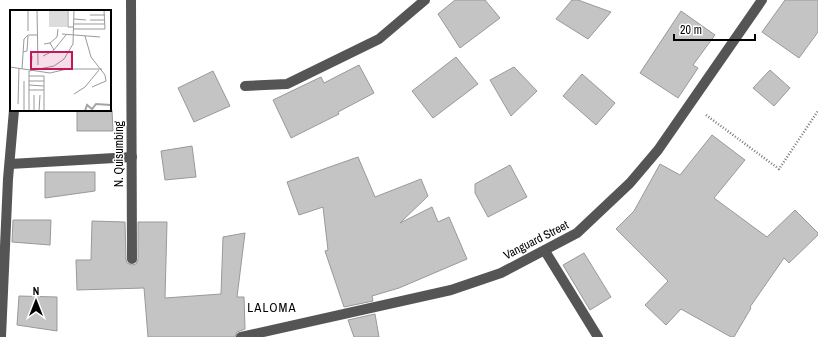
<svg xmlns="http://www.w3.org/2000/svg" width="818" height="337" viewBox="0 0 818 337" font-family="'Archivo Narrow',sans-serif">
<rect width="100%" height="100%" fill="#fff"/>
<g fill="#c4c4c4" stroke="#999">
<path d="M455 0H485L500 18 460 48 438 14Z"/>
<path d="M572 0H578L611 12 588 39 556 19Z"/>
<path d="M785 0H818V32L799 58 762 32Z"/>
<path d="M681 11 715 35 693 65 698 68 678 98 640 73Z"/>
<path d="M456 57 478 84 433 118 412 91Z"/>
<path d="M359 65 374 93 338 112 339 114 291 138 273 100 321 77 324 83Z"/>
<path d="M514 67 537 91 511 116 490 80Z"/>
<path d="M770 70 790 88 774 106 753 88Z"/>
<path d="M213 71 230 106 194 122 178 88Z"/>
<path d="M582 74 615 103 596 125 563 96Z"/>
<path d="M77 110H112L113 131H77Z"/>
<path d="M712 135 745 160 714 198 767 237 795 210 818 233V235L789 263 784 258 750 307 751 308 734 337H731L681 309 666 325 645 305 668 281 616 229 634 211 660 164 680 175Z"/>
<path d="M192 146 196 177 165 180 161 151Z"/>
<path d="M358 157 375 197 421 179 428 196 400 223 432 207 438 222 449 217 467 259 399 288 372 296 373 301 344 307 325 251 328 250 323 207 299 215 287 182Z"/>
<path d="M510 165 527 197 488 217 475 193V184Z"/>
<path d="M45 172H95V191L45 198Z"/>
<path d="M13 220H51L50 245 12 242Z"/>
<path d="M92 221 125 222 126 259 127 263 132 265 136 264 138 259V222H167L165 298 221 294 223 237 245 233 237 297H244L245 329 237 332 235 337H148L144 288 77 290 76 260H91Z"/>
<path d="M584 253 611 297 590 310 563 265Z"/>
<path d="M19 296 57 297V331L17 325Z"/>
<path d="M375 314 379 337H354L348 320Z"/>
</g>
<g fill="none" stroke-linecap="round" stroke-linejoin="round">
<path stroke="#777" stroke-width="2.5" stroke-dasharray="1 2" stroke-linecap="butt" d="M706 115 779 169 818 111"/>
<g stroke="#555" stroke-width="10">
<path d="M131 0 132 259"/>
<path d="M245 86 287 84 379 39 425 0"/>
<path d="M10 164 132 157"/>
<path d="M545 251 598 337"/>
<path d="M1 337 8 179 14 110"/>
<path d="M241 337 451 290 501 273 577 233 630 183 658 150 762 0"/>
</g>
</g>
<g text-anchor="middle" stroke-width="3" stroke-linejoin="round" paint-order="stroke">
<g font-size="12" fill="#000" stroke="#fff">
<text transform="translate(119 154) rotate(-90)" y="4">N. Quisumbing</text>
<text transform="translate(536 240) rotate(-27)" y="4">Vanguard Street</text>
</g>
<g font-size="13" letter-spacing="1" fill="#000" stroke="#fff">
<text x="272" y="312">LALOMA</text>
</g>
</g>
<g transform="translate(10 10)">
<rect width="101" height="101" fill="#fff"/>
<path d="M39 0H57V17H39Z" fill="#dcdcdc"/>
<path fill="none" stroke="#a3a3a3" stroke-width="2" d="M75 101 77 95 82 99 86 94 101 95"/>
<path fill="none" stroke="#999" stroke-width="1" d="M27 0 28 55M58 0V17H64M80 5H95M64 9 76 10M80 10H95M64 14H95M64 19H95L94 0M18 21V0M52 24 90 27M75 26 81 47 95 65 96 71 82 77M40 33 47 27 48 19M34 34 40 33 44 40M13 42 17 41 18 26M33 46 43 41 56 25M0 57 40 63 57 59H92M12 59 14 29 18 25H27M21 59 22 46M19 61 44 56 54 49 63 34 64 0M19 66H34V101M19 71H34M19 75 34 76M19 80H34M64 84 75 77 89 60M8 94 9 58M14 100V71M19 101V61M24 101V85M29 101 30 85"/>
<path fill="#c2185b" fill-opacity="0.15" stroke="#c2185b" stroke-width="2" d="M21 42H62V59H21Z"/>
<rect width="101" height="101" fill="none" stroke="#000" stroke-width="2"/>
</g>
<g transform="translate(36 301)" stroke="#ffffff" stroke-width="3" paint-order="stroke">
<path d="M0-3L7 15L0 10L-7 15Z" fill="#000000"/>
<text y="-6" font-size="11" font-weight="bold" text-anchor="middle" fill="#000000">N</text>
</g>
<path d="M674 34v6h81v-6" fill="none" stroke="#000000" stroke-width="2"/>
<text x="680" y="34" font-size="12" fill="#000000" stroke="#ffffff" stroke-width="3" paint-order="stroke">20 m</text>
</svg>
